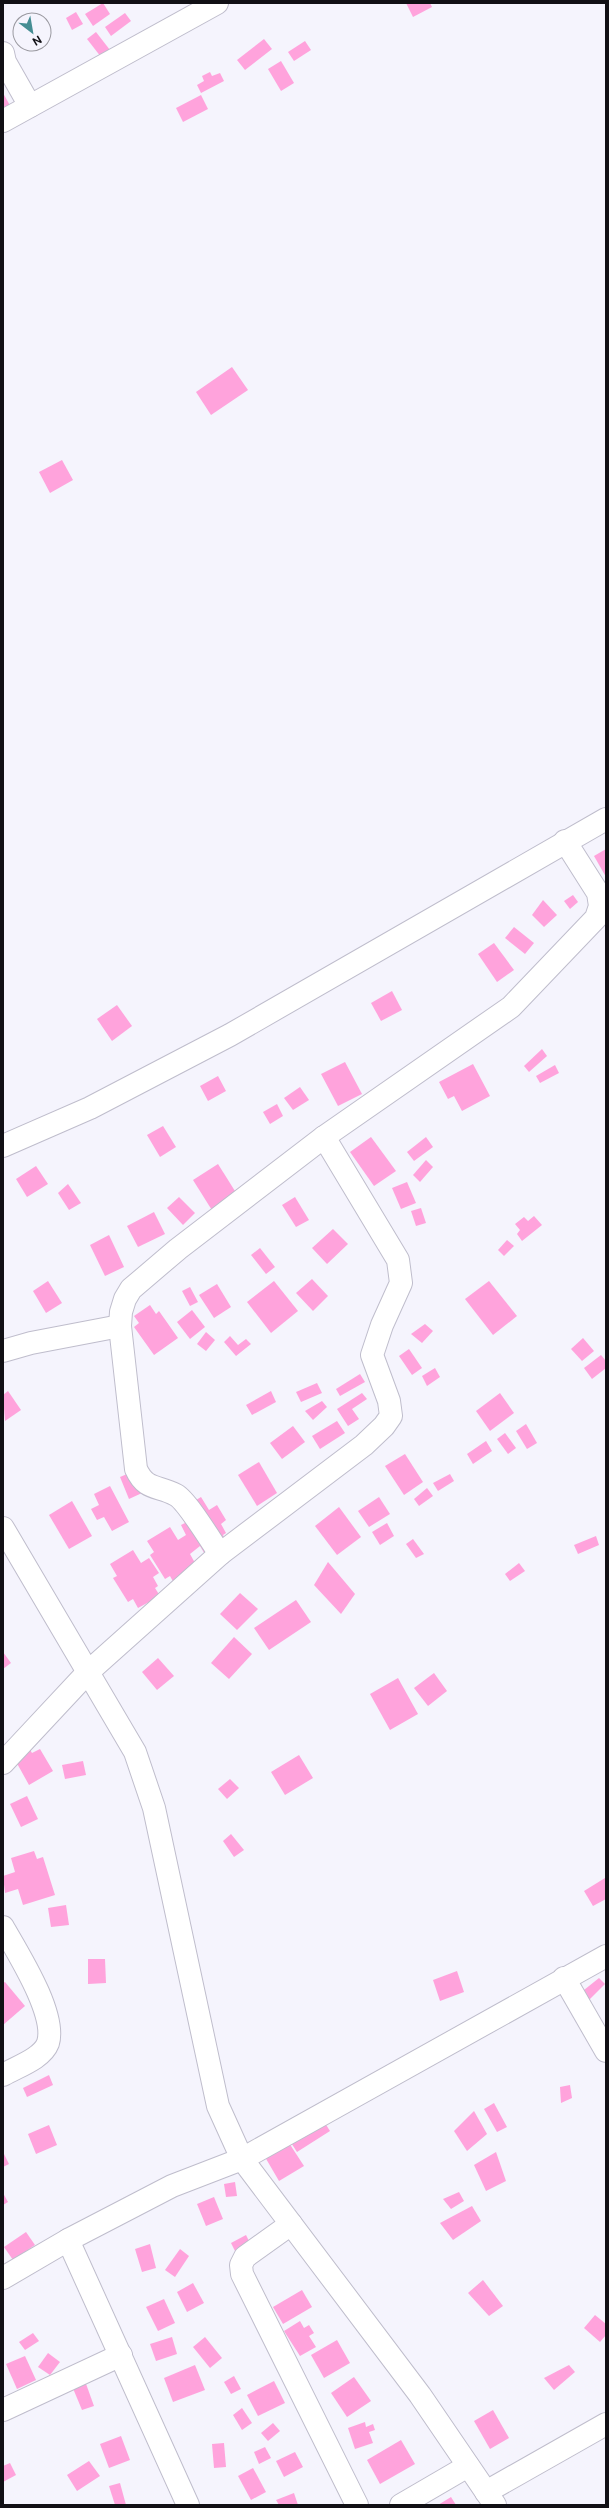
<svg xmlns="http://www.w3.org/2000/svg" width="609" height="2508" viewBox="0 0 609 2508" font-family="'Public Sans',sans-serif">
<rect width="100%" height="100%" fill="#f5f4fd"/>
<g fill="#ffa3dc">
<path d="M103 3 110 14 93 26 85 14Z"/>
<path d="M406 3H430L432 7 413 17Z"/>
<path d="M76 12 83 24 72 30 66 18Z"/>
<path d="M125 13 131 21 111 36 105 27Z"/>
<path d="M96 32 110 50 101 57 87 39Z"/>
<path d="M264 39 272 49 245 70 237 60Z"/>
<path d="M305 41 311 50 294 61 288 52Z"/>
<path d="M281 61 294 83 281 91 268 69Z"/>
<path d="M210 72 212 76 220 73 224 81 201 93 197 85 204 81 202 76Z"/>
<path d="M3 93 12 109 3 114Z"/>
<path d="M201 95 208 109 183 122 176 108Z"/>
<path d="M232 367 248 390 211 415 196 392Z"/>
<path d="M62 460 73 480 50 493 39 472Z"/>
<path d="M606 849V877L594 856Z"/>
<path d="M573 895 578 902 570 909 564 901Z"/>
<path d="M543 900 557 915 544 927 532 915Z"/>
<path d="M514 927 534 943 525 954 505 938Z"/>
<path d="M494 943 514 970 497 982 478 954Z"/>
<path d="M392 991 402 1010 381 1021 371 1003Z"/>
<path d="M117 1005 132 1026 112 1041 97 1019Z"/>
<path d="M542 1049 547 1056 529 1072 524 1066Z"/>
<path d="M345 1062 362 1094 338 1106 321 1074Z"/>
<path d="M473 1064 490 1096 462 1111 454 1096 448 1099 439 1082Z"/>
<path d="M555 1065 559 1073 540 1083 536 1076Z"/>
<path d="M218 1076 226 1091 208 1101 200 1086Z"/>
<path d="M300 1087 309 1100 293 1110 284 1098Z"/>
<path d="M277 1104 283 1116 270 1124 263 1112Z"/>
<path d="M163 1126 176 1147 160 1157 147 1135Z"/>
<path d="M371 1137 396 1171 374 1186 350 1152Z"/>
<path d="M426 1137 433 1147 414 1161 407 1152Z"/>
<path d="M426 1160 433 1167 420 1182 413 1175Z"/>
<path d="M218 1164 240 1199 215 1215 193 1180Z"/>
<path d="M36 1166 48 1184 27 1197 16 1179Z"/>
<path d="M407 1182 416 1203 401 1209 392 1188Z"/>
<path d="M68 1184 81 1203 69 1210 58 1193Z"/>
<path d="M179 1197 195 1213 183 1225 167 1208Z"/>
<path d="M295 1197 309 1220 296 1227 282 1205Z"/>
<path d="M421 1208 426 1223 416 1226 411 1211Z"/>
<path d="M154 1212 165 1234 138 1247 127 1226Z"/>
<path d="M534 1216 542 1225 522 1241 517 1234 520 1230 515 1224 524 1217 528 1221Z"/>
<path d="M333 1229 348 1244 327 1264 312 1248Z"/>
<path d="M109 1235 124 1267 105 1276 90 1245Z"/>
<path d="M507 1240 514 1246 504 1256 498 1250Z"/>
<path d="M260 1248 275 1267 266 1274 251 1255Z"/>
<path d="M312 1279 328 1296 313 1311 296 1293Z"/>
<path d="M48 1281 62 1303 46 1313 33 1291Z"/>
<path d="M274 1281 298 1311 271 1333 247 1302Z"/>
<path d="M489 1281 517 1316 493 1335 465 1299Z"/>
<path d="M217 1284 231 1307 214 1318 199 1295Z"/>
<path d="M190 1287 198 1302 190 1306 182 1291Z"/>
<path d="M150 1305 156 1314 159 1311 178 1338 154 1355 134 1327 139 1323 134 1316Z"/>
<path d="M192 1310 205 1327 190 1339 177 1322Z"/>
<path d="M425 1324 433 1331 422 1343 411 1334Z"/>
<path d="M206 1332 215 1340 206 1351 197 1344Z"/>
<path d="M230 1336 238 1345 246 1339 251 1344 236 1356 224 1342Z"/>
<path d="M583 1338 594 1351 582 1361 571 1349Z"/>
<path d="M409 1349 422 1368 412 1375 399 1356Z"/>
<path d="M601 1355 606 1361V1368L592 1379 584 1368Z"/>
<path d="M435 1368 440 1377 427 1386 422 1376Z"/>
<path d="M360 1374 365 1382 340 1396 336 1389Z"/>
<path d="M317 1383 322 1393 301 1402 296 1392Z"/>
<path d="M8 1391 21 1410 5 1421 3 1395Z"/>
<path d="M271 1391 276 1402 252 1415 246 1405Z"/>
<path d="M362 1393 367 1399 352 1409 359 1419 348 1426 337 1409Z"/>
<path d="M500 1393 514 1413 490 1431 476 1411Z"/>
<path d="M322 1401 327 1407 313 1420 305 1411Z"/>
<path d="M337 1421 345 1433 320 1449 312 1436Z"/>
<path d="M526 1424 537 1443 527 1449 516 1431Z"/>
<path d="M293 1426 305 1442 282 1459 270 1443Z"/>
<path d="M505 1433 516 1448 508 1454 497 1439Z"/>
<path d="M486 1441 492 1451 473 1464 467 1454Z"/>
<path d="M405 1454 423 1482 404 1495 385 1466Z"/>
<path d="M259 1462 277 1493 257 1506 238 1475Z"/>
<path d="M146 1466 155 1487 129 1499 120 1477Z"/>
<path d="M450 1474 454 1481 438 1491 433 1483Z"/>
<path d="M110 1486 129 1522 112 1531 104 1517 97 1520 91 1509 99 1505 94 1494Z"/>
<path d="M427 1488 433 1496 419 1506 414 1499Z"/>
<path d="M201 1497 209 1510 217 1505 226 1520 221 1524 226 1533 223 1535 227 1543 206 1556 200 1546 190 1554 195 1563 175 1585 170 1576 165 1579 150 1555 154 1552 147 1541 170 1527 178 1540 186 1535 181 1525 185 1523 178 1511Z"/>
<path d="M379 1497 390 1514 369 1527 358 1511Z"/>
<path d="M72 1501 92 1536 69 1549 49 1515Z"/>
<path d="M339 1507 361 1537 337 1555 315 1526Z"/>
<path d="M387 1523 394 1536 380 1545 372 1532Z"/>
<path d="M596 1536 599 1545 578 1554 574 1545Z"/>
<path d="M413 1539 424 1554 416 1558 406 1544Z"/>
<path d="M133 1550 141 1563 149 1558 159 1573 153 1577 158 1586 155 1588 160 1596 138 1608 133 1599 128 1602 113 1578 117 1576 110 1564Z"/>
<path d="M328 1562 355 1594 341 1614 314 1585Z"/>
<path d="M519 1563 525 1571 510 1581 505 1574Z"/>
<path d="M240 1593 258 1609 237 1630 220 1614Z"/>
<path d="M296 1600 311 1622 269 1650 254 1628Z"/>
<path d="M234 1637 252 1654 229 1679 211 1663Z"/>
<path d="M3 1652 11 1663 3 1669Z"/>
<path d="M158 1658 174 1676 157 1690 142 1672Z"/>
<path d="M434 1673 447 1691 428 1706 414 1688Z"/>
<path d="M398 1678 418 1714 390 1730 370 1694Z"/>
<path d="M24 1740 32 1753 40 1749 53 1771 29 1785 9 1749Z"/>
<path d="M299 1755 313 1778 285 1795 271 1772Z"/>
<path d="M83 1761 86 1775 65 1779 62 1765Z"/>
<path d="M230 1779 239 1788 227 1799 218 1789Z"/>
<path d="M27 1796 38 1819 21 1827 10 1804Z"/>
<path d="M231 1834 244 1850 234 1857 223 1841Z"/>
<path d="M34 1851 37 1859 43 1857 55 1895 23 1905 18 1889 5 1893 3 1876 15 1872 11 1858Z"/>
<path d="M605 1878 606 1899 593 1906 584 1891Z"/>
<path d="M66 1905 69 1925 51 1927 48 1908Z"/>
<path d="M88 1959H105L106 1983 88 1984Z"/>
<path d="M457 1971 464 1992 440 2001 433 1980Z"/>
<path d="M599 1978 605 1984 587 2002 579 1994Z"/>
<path d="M5 1982 25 2006 3 2025V1983Z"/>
<path d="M49 2075 53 2085 27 2097 23 2088Z"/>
<path d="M570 2085 572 2098 561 2103 560 2087Z"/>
<path d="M494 2103 507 2127 497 2132 484 2109Z"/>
<path d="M474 2111 487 2134 467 2151 454 2131Z"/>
<path d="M321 2117 330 2131 297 2152 288 2138Z"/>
<path d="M49 2125 57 2145 36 2154 28 2134Z"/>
<path d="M289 2143 304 2166 279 2181 265 2157Z"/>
<path d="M3 2152 9 2164 3 2167Z"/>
<path d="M496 2152 506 2181 486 2191 474 2165Z"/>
<path d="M235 2182 237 2196 226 2197 224 2184Z"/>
<path d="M459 2192 464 2201 451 2209 443 2199Z"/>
<path d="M3 2193 8 2202 3 2205Z"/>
<path d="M214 2197 223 2219 206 2226 197 2204Z"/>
<path d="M472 2206 481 2221 453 2240 440 2223Z"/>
<path d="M26 2232 35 2245 13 2260 4 2247Z"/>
<path d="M246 2235 250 2243 235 2251 231 2243Z"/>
<path d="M150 2244 156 2268 142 2272 135 2249Z"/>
<path d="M180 2249 189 2256 175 2277 165 2270Z"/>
<path d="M483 2280 503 2306 489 2316 468 2293Z"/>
<path d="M193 2283 204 2303 187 2312 177 2292Z"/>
<path d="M302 2290 312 2307 283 2324 273 2307Z"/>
<path d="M164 2299 175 2323 158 2331 146 2307Z"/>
<path d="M595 2315 606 2324V2335L600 2342 584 2328Z"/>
<path d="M300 2321 304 2328 309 2325 314 2333 309 2336 316 2347 300 2356 284 2331Z"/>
<path d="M33 2333 39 2341 25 2350 19 2342Z"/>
<path d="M172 2337 177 2354 156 2361 150 2344Z"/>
<path d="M205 2337 222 2358 210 2368 193 2347Z"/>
<path d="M337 2340 350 2363 324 2378 311 2355Z"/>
<path d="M48 2353 60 2362 50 2375 38 2367Z"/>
<path d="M25 2356 36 2380 17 2389 6 2364Z"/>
<path d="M195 2365 205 2390 173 2402 164 2378Z"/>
<path d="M569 2365 575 2372 554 2390 544 2378Z"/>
<path d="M234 2376 241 2389 231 2394 224 2382Z"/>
<path d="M354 2377 371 2401 347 2417 331 2393Z"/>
<path d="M85 2381 94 2406 82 2410 72 2386Z"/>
<path d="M274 2381 285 2403 258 2416 247 2395Z"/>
<path d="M242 2408 252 2423 242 2430 233 2415Z"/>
<path d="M493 2410 509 2438 490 2449 474 2421Z"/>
<path d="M365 2422 366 2427 373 2424 375 2430 369 2432 373 2443 355 2449 348 2428Z"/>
<path d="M273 2423 280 2431 268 2441 261 2433Z"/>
<path d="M121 2436 130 2460 109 2468 100 2444Z"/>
<path d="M401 2440 415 2464 380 2484 367 2460Z"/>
<path d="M224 2443 226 2467 214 2468 212 2444Z"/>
<path d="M265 2447 271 2458 259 2464 254 2452Z"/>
<path d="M295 2452 303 2467 284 2477 276 2461Z"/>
<path d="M89 2461 100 2476 77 2491 67 2475Z"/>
<path d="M10 2463 16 2475 3 2482V2466Z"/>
<path d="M253 2468 266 2492 251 2500 238 2476Z"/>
<path d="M120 2483 126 2505H115L109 2486Z"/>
<path d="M294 2493 298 2505H279L276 2500Z"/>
<path d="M451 2497 456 2505H438Z"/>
</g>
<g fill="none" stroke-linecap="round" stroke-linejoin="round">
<defs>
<g id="minor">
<path d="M3 53 5 62 30 106"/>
<path d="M3 121 217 3"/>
<path d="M3 1146 90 1108 230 1035 606 819"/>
<path d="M3 1351 31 1343 120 1326"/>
<path d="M3 1528 135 1752 154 1808 218 2106 242 2159 420 2395 495 2505"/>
<path d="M220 1554C211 1541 187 1501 176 1495 158 1485 146 1491 136 1469L120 1326 121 1312 125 1299 131 1289 178 1249 324 1137 511 1007 596 918 600 906 598 893 565 841"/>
<path d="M3 1763 88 1672 220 1554 364 1445 384 1426 391 1416 389 1401 372 1355 382 1325 401 1283 398 1260 324 1137"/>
<path d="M3 1927C17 1952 57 2014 48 2043 42 2059 16 2067 3 2075"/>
<path d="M564 1978 606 2051"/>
<path d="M291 2224 245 2257 241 2265 242 2274 357 2505"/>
<path d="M68 2240 188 2505"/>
<path d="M3 2278 68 2240 172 2186 242 2159 606 1956"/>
<path d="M3 2410 121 2355"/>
<path d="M486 2492 606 2424"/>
<path d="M401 2505 468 2466"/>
</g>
</defs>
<use href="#minor" stroke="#bfbdcc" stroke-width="24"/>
<use href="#minor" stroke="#fff" stroke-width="22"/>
</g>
<rect width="609" height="2508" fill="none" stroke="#111015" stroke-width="8"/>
<g transform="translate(32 32) rotate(149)"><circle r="19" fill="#f5f4fd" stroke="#9a99a0"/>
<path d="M0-3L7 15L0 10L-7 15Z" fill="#458d93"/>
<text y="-6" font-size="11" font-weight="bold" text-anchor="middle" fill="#111015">N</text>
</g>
</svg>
